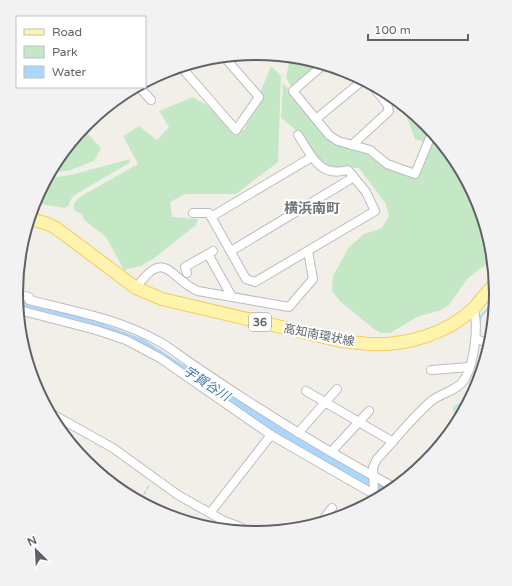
<svg xmlns="http://www.w3.org/2000/svg" width="512" height="586" viewBox="0 0 512 586" font-family="'Varela Round','Noto Sans JP',sans-serif">
<rect width="100%" height="100%" fill="#f1efe7"/>
<g fill="#c4e8c5">
<path d="M285 59 317 65 291 86 286 78 289 63Z"/>
<path d="M271 66 281 76 278 162 236 194H185L170 202 172 217 198 219 196 225 153 259 141 266 124 270 106 237 84 220 82 214 75 211C72 205 75 201 80 197L138 164 123 136 139 126 157 140 169 127 159 111 193 97 210 107 237 134 245 129Z"/>
<path d="M283 83 328 136 370 151 417 176 433 134 478 201 490 261 467 279 449 305 441 310 417 317 390 333H381L374 329 341 302 332 291 333 276 349 247 364 234 382 228 389 216 386 204 359 168H338L326 166 318 158 302 135 281 118Z"/>
<path d="M404 109 426 123 431 132 427 143 415 139Z"/>
<path d="M83 129 101 148 94 161 68 171 54 172Z"/>
<path d="M130 159 129 163 73 196 69 203V205L65 208 34 203 50 178 71 175Z"/>
<path d="M478 384V385L454 421 453 407 468 398Z"/>
</g>
<path fill="#a9d7ff" d="M17 300 101 323 143 339 293 435 330 457 388 488 380 493 326 464 290 442 161 355C154 351 147 346 140 343 102 324 59 316 19 305Z"/>
<g fill="none" stroke-linecap="round" stroke-linejoin="round">
<path stroke="#a9d7ff" stroke-width="2" d="M479 325 481 316 494 302"/>
<defs>
<g id="minor">
<path d="M322 66 293 91 329 135 338 141 370 150 387 164 415 174 432 133"/>
<path d="M182 68 236 130 259 97 226 59"/>
<path d="M140 88 151 100"/>
<path d="M375 89 387 104 391 100"/>
<path d="M316 119 362 81"/>
<path d="M352 145 389 111 387 104"/>
<path d="M193 213H209L246 279 255 282 375 211 366 192 348 170C319 178 312 156 298 135"/>
<path d="M211 217 312 157"/>
<path d="M231 251 354 177"/>
<path d="M208 254 232 297"/>
<path d="M187 273 185 267 213 251"/>
<path d="M136 288C166 246 169 279 198 291L289 307 313 279 308 251"/>
<path d="M16 294 29 297V300C74 311 120 319 160 342 172 349 183 358 195 366"/>
<path d="M19 310 96 330 126 340 160 358 271 435 377 496"/>
<path d="M475 339 486 342"/>
<path d="M431 370 470 367"/>
<path d="M188 376 195 366C258 409 324 450 392 486"/>
<path d="M306 391 393 442"/>
<path d="M54 415 113 448 178 495 224 521 238 526 247 531"/>
<path d="M298 433 337 389"/>
<path d="M331 452 369 411"/>
<path d="M373 498 374 494 373 467 377 459C394 441 410 420 429 403 437 395 449 393 458 386 474 375 480 325 473 308"/>
<path d="M210 513 271 435"/>
<path d="M323 520 332 508"/>
</g>
<path id="primary" d="M31 219 48 224 56 228 136 288 162 299 341 341C350 342 359 343 369 344 406 346 447 334 474 308 481 300 487 292 494 285"/>
</defs>
<use href="#minor" stroke="#babcc1" stroke-width="10"/>
<use href="#primary" stroke="#f3cd5e" stroke-width="14"/>
<path stroke="#9dc9ab" stroke-width="1" stroke-dasharray="4 2" stroke-linecap="butt" d="M141 500 149 485"/>
<use href="#minor" stroke="#fff" stroke-width="8"/>
<use href="#primary" stroke="#fff4ae" stroke-width="12"/>
</g>
<g text-anchor="middle" stroke-width="4" stroke-linejoin="round" paint-order="stroke">
<rect fill="#fff" stroke="#8f9195" stroke-width="1" x="249" y="313" width="22" height="18" rx="3"/>
<g font-size="11" font-weight="bold" fill="#5f6268">
<text x="260" y="326">36</text>
</g>
<g font-size="12" fill="#5f6268" stroke="#fff">
<text transform="translate(319 335) rotate(11)" y="4">高知南環状線</text>
</g>
<g font-size="13" font-style="italic" fill="#4277b4" stroke="#fff">
<text transform="translate(207 383) rotate(33)" y="5">宇賀谷川</text>
</g>
<g font-size="14" font-weight="bold" fill="#70747a" stroke="#fff">
<text x="312" y="213">横浜南町</text>
</g>
</g>
<path d="M0 0H512V586H0ZM23 293a233 233 0 1 1 466 0a233 233 0 1 1-466 0Z" fill="#f2f2f3" fill-rule="evenodd"/>
<path fill="none" stroke="#5f6268" stroke-width="2" d="M23 293a233 233 0 1 1 466 0a233 233 0 1 1-466 0Z"/>
<rect x="16" y="16" width="130" height="72" fill="#ffffff" stroke="#bfc0c3"/>
<rect x="24" y="29" width="20" height="6" fill="#fff4ae" stroke="#bfc0c3"/>
<text x="52" y="36" font-size="12" fill="#5f6268">Road</text>
<rect x="24" y="46" width="20" height="12" fill="#c4e8c5" stroke="#bfc0c3"/>
<text x="52" y="56" font-size="12" fill="#5f6268">Park</text>
<rect x="24" y="66" width="20" height="12" fill="#a9d7ff" stroke="#bfc0c3"/>
<text x="52" y="76" font-size="12" fill="#5f6268">Water</text>
<g transform="translate(36 550) rotate(336)" stroke="#ffffff" stroke-width="3" paint-order="stroke">
<path d="M0-3L7 15L0 10L-7 15Z" fill="#5f6268"/>
<text y="-6" font-size="11" font-weight="bold" text-anchor="middle" fill="#5f6268">N</text>
</g>
<path d="M368 34v6h100v-6" fill="none" stroke="#5f6268" stroke-width="2"/>
<text x="374" y="34" font-size="12" fill="#5f6268" stroke="#ffffff" stroke-width="3" paint-order="stroke">100 m</text>
</svg>
